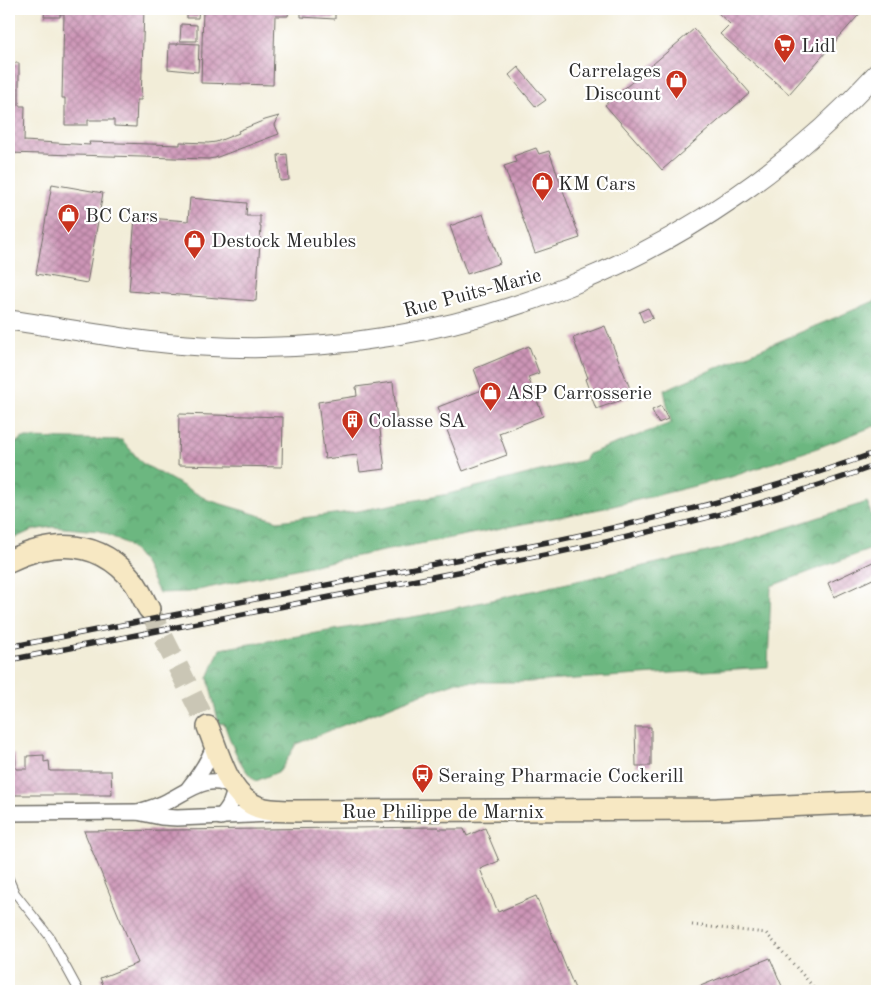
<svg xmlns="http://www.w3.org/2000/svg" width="886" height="1000" viewBox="0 0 886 1000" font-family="'Old Standard TT',serif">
<defs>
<pattern id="forest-crowns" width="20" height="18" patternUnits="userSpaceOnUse" patternTransform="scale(1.25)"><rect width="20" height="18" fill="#6cb780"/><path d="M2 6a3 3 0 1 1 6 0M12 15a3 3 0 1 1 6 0" fill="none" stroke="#599569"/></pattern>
<pattern id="building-cross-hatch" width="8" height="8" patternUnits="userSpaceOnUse" patternTransform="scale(1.25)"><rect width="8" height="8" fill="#cd95b7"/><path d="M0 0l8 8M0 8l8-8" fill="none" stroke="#a77a95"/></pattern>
</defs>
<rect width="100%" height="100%" fill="#fff"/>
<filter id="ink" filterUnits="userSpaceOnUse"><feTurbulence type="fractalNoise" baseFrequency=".02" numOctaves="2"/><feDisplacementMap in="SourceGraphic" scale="10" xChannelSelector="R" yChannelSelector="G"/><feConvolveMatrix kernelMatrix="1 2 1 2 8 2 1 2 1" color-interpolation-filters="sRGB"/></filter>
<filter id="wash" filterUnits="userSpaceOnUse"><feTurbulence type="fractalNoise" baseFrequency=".0096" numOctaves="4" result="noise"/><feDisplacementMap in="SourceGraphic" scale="20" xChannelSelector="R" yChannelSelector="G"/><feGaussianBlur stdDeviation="1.12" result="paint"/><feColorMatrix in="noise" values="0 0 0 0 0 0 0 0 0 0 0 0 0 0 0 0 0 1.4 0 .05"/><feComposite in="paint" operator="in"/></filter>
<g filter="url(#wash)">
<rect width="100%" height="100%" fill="#f2edd8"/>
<g fill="url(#forest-crowns)" stroke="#4c7156">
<path d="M877 300V425L820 447 731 477 605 508 342 559 189 592 159 593 145 565 137 554 125 543 100 531 52 527 32 530 9 541V447L23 438 122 440 142 463 208 500 278 521 358 511 448 494 584 460 588 454 671 423 664 390Z"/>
<path d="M867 502 877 532V547L771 586 768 667 528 682H457L416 696 296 744 280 771 256 781C241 770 230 741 224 723L219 724 208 678 220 649 424 615 716 550Z"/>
</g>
<g id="blocks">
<g fill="url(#building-cross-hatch)">
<path d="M9 9H13L11 63H19V106H25L24 141 90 145 89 142 180 145V142L208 143 216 142 239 133 238 131 265 120 279 116 275 125 279 134 215 158 208 159 9 153Z"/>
<path d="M45 9H144L141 100H137L136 127 114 126V120H88V125H65V98H62L64 14H60V17H44Z"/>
<path d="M187 9H199L198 18H187Z"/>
<path d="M203 9H289L288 16H275L273 85 201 83Z"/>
<path d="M301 9H335V19L301 17Z"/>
<path d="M722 9H739L741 11 743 9H864L789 94 720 34 730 24 718 13Z"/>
<path d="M181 24 197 25V41H180Z"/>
<path d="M694 29 750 93 662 170 605 105Z"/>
<path d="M178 43 199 44 198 72 168 69 169 44H178Z"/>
<path d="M518 67 546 100 536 107 509 75Z"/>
<path d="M536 148 539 154 549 151 580 238 535 253 504 166 516 162 514 156Z"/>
<path d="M287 154 289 180 280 181 278 155Z"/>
<path d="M52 184 103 193 87 283 36 274Z"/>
<path d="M190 198 247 203 246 216H260V227H261L256 301 129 291 135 217 188 221Z"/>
<path d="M483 214 500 263 467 274 450 226Z"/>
<path d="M648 308 653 318 643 322 639 312Z"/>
<path d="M605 326 633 396 596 409 585 379 588 378 573 338Z"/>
<path d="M529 346 539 373 528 377 543 416 499 433 507 455 463 471 438 407 482 390 474 369Z"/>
<path d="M393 382 397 420 379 422 385 469 360 472 357 455 325 459 318 402 357 396 356 387Z"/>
<path d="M661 406 668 419 658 423 652 410Z"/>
<path d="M179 414 283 417 282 467 178 465Z"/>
<path d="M877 560V577L834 597 828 583Z"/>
<path d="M635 727H651V766H636Z"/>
<path d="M9 754H15L16 769H27V756L44 755V762L49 761 50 771H111L112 795H9Z"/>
<path d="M438 827 439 829H464L467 836 485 828 499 861 480 869 498 912 536 896 576 991H106L100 978 138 963 84 831Z"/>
<path d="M770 958 784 991H688Z"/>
</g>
</g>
</g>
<g filter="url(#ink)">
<use href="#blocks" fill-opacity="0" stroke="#716f68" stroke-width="1"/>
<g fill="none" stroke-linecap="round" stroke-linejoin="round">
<path stroke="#cac6b5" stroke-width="21" stroke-dasharray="21 11" stroke-linecap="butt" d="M149 609 208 727"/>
<defs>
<path id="service" d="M9 879 15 893 49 936 79 991"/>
<g id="minor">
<path d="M189 788C200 774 210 760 215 743"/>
<path d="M138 812C148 809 159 806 168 801 190 790 209 772 234 788 234 800 229 808 221 817"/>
<path d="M9 813 137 812 161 817 177 818 272 814"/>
</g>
<path id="tertiary" d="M9 320C72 329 139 343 202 346 454 362 707 260 877 73"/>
<g id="secondary">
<path d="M9 561C55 539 100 539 134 582 140 590 144 601 149 609"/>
<path d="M208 727C220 756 229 802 265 809 275 811 286 811 297 811L717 809 877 802"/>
</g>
</defs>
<use href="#service" stroke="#716f68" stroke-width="10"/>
<use href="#minor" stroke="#716f68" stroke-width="18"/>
<use href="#tertiary" stroke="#716f68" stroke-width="21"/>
<use href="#secondary" stroke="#716f68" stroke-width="24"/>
<path stroke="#716f68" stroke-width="3" stroke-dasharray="1 4" stroke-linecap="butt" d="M692 925 766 933 817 991"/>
<use href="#service" stroke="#fff" stroke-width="8"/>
<use href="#minor" stroke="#fff" stroke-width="15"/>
<use href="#tertiary" stroke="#fff" stroke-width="19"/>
<use href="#secondary" stroke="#f7e8c3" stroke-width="21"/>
<defs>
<g id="rail">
<path d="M9 647 558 540C666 517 773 490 877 452"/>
<path d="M9 660 560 552C667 529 774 503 877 465"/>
</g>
</defs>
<use href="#rail" stroke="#2b2b2b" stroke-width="5.5"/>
<use href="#rail" stroke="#fff" stroke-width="4" stroke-dasharray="11" stroke-linecap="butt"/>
</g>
</g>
<defs>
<symbol id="supermarket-pin" viewBox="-11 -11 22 30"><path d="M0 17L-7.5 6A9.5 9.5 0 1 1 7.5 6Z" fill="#c8321e" stroke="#fff"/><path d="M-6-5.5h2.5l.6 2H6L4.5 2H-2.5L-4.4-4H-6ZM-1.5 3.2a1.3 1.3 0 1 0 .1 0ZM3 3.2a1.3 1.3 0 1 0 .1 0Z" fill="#fff"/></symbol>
<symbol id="shop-pin" viewBox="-11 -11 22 30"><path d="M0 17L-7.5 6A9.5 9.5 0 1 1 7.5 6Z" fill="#c8321e" stroke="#fff"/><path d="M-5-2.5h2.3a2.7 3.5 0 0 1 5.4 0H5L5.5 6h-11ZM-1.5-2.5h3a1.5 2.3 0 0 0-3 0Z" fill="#fff"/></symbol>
<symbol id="building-pin" viewBox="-11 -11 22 30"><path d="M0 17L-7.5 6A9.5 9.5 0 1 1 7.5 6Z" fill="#c8321e" stroke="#fff"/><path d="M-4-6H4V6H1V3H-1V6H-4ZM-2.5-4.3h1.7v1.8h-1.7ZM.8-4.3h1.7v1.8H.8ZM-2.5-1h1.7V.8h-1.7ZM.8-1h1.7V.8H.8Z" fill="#fff"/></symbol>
<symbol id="bus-pin" viewBox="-11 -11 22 30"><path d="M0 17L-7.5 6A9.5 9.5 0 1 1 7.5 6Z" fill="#c8321e" stroke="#fff"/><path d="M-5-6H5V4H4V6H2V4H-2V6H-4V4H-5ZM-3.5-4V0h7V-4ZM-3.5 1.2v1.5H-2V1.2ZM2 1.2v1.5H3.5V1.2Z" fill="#fff"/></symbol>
</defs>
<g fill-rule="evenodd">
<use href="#supermarket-pin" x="772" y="32" width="25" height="34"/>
<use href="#shop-pin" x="664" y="68" width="25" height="34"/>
<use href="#shop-pin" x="530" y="170" width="25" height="34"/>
<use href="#shop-pin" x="56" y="202" width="25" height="34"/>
<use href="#shop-pin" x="182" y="228" width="25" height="34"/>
<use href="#shop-pin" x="478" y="380" width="25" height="34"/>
<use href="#building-pin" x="340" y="408" width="25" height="34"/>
<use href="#bus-pin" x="410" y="762" width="25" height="34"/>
</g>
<g text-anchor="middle" stroke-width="4.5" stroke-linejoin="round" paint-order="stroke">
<g font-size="20" fill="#2b2b2b" stroke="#fff" text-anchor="start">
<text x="801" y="52">Lidl</text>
<text x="661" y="77" text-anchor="end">Carrelages<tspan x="661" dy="23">Discount</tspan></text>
<text x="558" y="190">KM Cars</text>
<text x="85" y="222">BC Cars</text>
<text x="211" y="247">Destock Meubles</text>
<text x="506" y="399">ASP Carrosserie</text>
<text x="368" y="427">Colasse SA</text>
<text x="438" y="782">Seraing Pharmacie Cockerill</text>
</g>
<g font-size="20" fill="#2b2b2b" stroke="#fff">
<text transform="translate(472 292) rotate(-15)" y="7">Rue Puits-Marie</text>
<text x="443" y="818">Rue Philippe de Marnix</text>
</g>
</g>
<rect width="886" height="1000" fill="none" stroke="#fff" stroke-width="30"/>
</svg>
